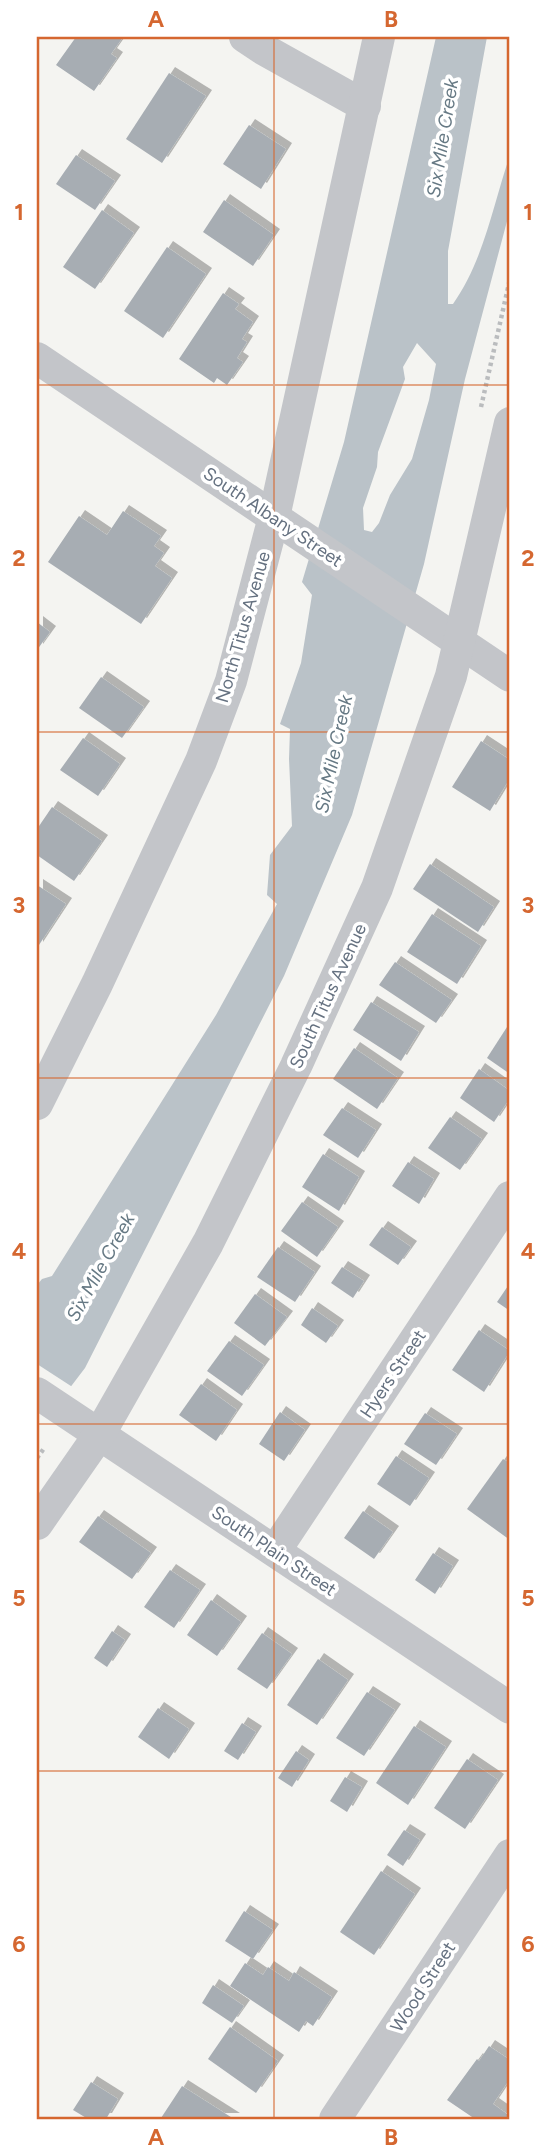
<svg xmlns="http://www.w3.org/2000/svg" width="547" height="2156" viewBox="0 0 547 2156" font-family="Figtree,sans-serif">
<defs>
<filter id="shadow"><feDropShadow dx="6" dy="-6" stdDeviation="0" flood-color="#0004"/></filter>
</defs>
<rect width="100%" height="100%" fill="#f4f4f1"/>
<path fill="#bac2c8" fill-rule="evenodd" d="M436 37H487L448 251V304H453C484 260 493 205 510 155V210L465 379 424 564 352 815 284 976 85 1368 37 1431V1285L42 1279 52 1276 216 1015 277 904 267 895 270 855 292 826 289 759 290 729 280 724 301 663 312 595 302 582 344 442ZM417 343 436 364 429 400 412 459 390 495 379 523 372 532 364 530 363 508 377 467 378 452 405 379 403 367Z"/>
<path fill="#f4f4f1" d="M37 1364 74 1388 41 1431 37 1428Z"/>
<g fill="#a7adb3" filter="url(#shadow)">
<path d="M76 37H123L111 54 117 58 94 91 56 65Z"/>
<path d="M169 73 206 96 162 163 126 139Z"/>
<path d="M249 125 286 149 261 189 223 164Z"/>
<path d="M76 155 115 181 95 210 56 184Z"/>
<path d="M224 200 274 235 253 266 203 232Z"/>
<path d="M102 210 134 233 95 289 63 267Z"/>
<path d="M167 247 206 274 163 338 124 311Z"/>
<path d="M223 293 239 304 235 309 253 322 242 339 247 342 237 358 243 362 227 385 217 378 214 383 179 359Z"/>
<path d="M123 511 161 536 154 546 164 553 155 566 172 578 141 624 48 562 79 516 107 535Z"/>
<path d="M37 622 50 632 37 650Z"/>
<path d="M101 677 144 707 122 738 79 708Z"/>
<path d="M83 738 120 764 98 796 60 770Z"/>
<path d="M481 741 510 760V778L490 811 452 787Z"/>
<path d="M52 807 102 841 74 881 37 855V829Z"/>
<path d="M430 864 494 907 478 932 413 889Z"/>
<path d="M37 885 66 904 37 948Z"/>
<path d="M432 914 481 946 457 984 407 952Z"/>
<path d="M395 962 452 1000 436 1023 379 985Z"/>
<path d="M371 1002 419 1032 401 1061 353 1030Z"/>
<path d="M507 1027 510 1029V1074L487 1058Z"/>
<path d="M354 1048 398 1078 377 1109 333 1079Z"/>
<path d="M479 1069 510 1091V1098L494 1122 460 1098Z"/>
<path d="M342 1108 376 1130 358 1158 323 1135Z"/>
<path d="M450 1117 482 1139 460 1170 428 1148Z"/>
<path d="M323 1154 359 1177 339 1211 302 1187Z"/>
<path d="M408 1162 434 1179 419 1204 392 1186Z"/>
<path d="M302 1202 338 1227 317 1257 281 1231Z"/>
<path d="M382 1227 411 1247 398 1265 369 1245Z"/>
<path d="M278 1247 315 1272 295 1302 257 1277Z"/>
<path d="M342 1267 364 1281 353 1298 331 1283Z"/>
<path d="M510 1283V1311L497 1302Z"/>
<path d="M255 1294 287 1317 265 1346 234 1323Z"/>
<path d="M312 1308 338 1326 326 1343 301 1325Z"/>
<path d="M479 1330 510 1351 484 1392 452 1370Z"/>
<path d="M229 1341 264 1365 242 1396 207 1371Z"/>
<path d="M201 1384 237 1410 216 1441 179 1415Z"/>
<path d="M280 1412 305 1430 284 1461 259 1444Z"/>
<path d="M425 1413 457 1434 436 1465 404 1444Z"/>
<path d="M396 1456 429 1478 410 1506 377 1484Z"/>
<path d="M503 1459 510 1463V1540L467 1509Z"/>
<path d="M363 1511 393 1532 374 1559 344 1538Z"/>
<path d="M98 1516 151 1553 132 1579 79 1542Z"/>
<path d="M433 1553 453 1566 435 1594 415 1580Z"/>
<path d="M170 1570 200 1590 174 1628 144 1607Z"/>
<path d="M211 1600 241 1622 217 1656 187 1635Z"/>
<path d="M112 1631 125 1640 107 1667 94 1658Z"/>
<path d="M262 1633 292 1654 267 1689 237 1669Z"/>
<path d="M318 1659 348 1680 317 1725 287 1705Z"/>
<path d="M367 1692 395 1710 364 1756 336 1738Z"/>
<path d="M158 1708 189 1729 169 1759 138 1737Z"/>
<path d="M242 1723 256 1732 238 1760 224 1751Z"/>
<path d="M414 1726 446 1747 408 1805 376 1783Z"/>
<path d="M296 1751 309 1760 292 1787 278 1778Z"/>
<path d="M467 1759 498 1780 465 1829 434 1808Z"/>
<path d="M345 1777 362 1787 347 1812 330 1801Z"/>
<path d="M404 1830 420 1840 403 1866 387 1855Z"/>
<path d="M381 1871 415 1894 374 1955 340 1932Z"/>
<path d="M244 1911 273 1930 253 1959 225 1941Z"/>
<path d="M245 1963 263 1975 268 1967 289 1981 294 1972 332 1997 313 2026 306 2021 299 2032 230 1986Z"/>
<path d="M213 1985 244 2006 232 2023 202 2003Z"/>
<path d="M230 2027 278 2061 256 2093 208 2059Z"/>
<path d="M489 2046 510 2060 509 2080 493 2104 510 2116V2119H475L447 2100 477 2059 479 2061Z"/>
<path d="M91 2082 118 2099 106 2119H88L73 2110Z"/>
<path d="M182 2086 234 2119H163L161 2118Z"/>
</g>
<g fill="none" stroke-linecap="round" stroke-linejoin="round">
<g stroke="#babcbe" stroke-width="4.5" stroke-dasharray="3.5 3.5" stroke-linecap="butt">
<path d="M481 407 510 279"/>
<path d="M37 1458 45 1447"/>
</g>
<g stroke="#c3c5c9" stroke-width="32">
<path d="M245 37 263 49 365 106"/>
<path d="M37 358 510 676"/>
<path d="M37 1104 97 984 201 761 231 681 274 517 379 37"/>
<path d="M37 1393 510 1708"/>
<path d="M37 1524 99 1435 208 1243 296 1066 377 888 451 676 510 423"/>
<path d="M275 1551 510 1197"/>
<path d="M335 2119 510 1855"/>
</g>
</g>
<path fill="none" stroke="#d56730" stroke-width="2" stroke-opacity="0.55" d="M274 37V2119M37 385H510M37 732H510M37 1078H510M37 1424H510M37 1771H510"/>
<g text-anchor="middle" stroke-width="7" stroke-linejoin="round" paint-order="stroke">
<g font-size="18" fill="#657180" stroke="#fff">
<text transform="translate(273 517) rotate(34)" y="6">South Albany Street</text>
<text transform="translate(243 627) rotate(-74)" y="6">North Titus Avenue</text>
<text transform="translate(328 996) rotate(-65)" y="6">South Titus Avenue</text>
<text transform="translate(393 1374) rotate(-56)" y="6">Hyers Street</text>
<text transform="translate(274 1551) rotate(34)" y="6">South Plain Street</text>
<text transform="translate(423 1987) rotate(-57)" y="6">Wood Street</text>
</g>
<g font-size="19" font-style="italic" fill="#667984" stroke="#fff">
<text transform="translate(442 138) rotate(-81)" y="7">Six Mile Creek</text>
<text transform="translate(333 754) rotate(-78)" y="7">Six Mile Creek</text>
<text transform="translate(100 1267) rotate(-61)" y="7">Six Mile Creek</text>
</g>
</g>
<rect width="547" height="2156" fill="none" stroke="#ffffff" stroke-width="77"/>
<rect x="38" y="38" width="470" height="2080" fill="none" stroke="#d56730" stroke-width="2.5"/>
<g font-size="23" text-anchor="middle" font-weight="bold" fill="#d56730">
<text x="156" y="27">A</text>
<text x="391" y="27">B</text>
<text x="19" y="220">1</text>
<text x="528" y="220">1</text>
<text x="19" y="566">2</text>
<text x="528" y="566">2</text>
<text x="19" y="913">3</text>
<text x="528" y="913">3</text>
<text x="19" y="1259">4</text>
<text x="528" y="1259">4</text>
<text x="19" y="1606">5</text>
<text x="528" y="1606">5</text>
<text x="19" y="1952">6</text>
<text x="528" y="1952">6</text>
<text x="156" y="2145">A</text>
<text x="391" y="2145">B</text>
</g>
</svg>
